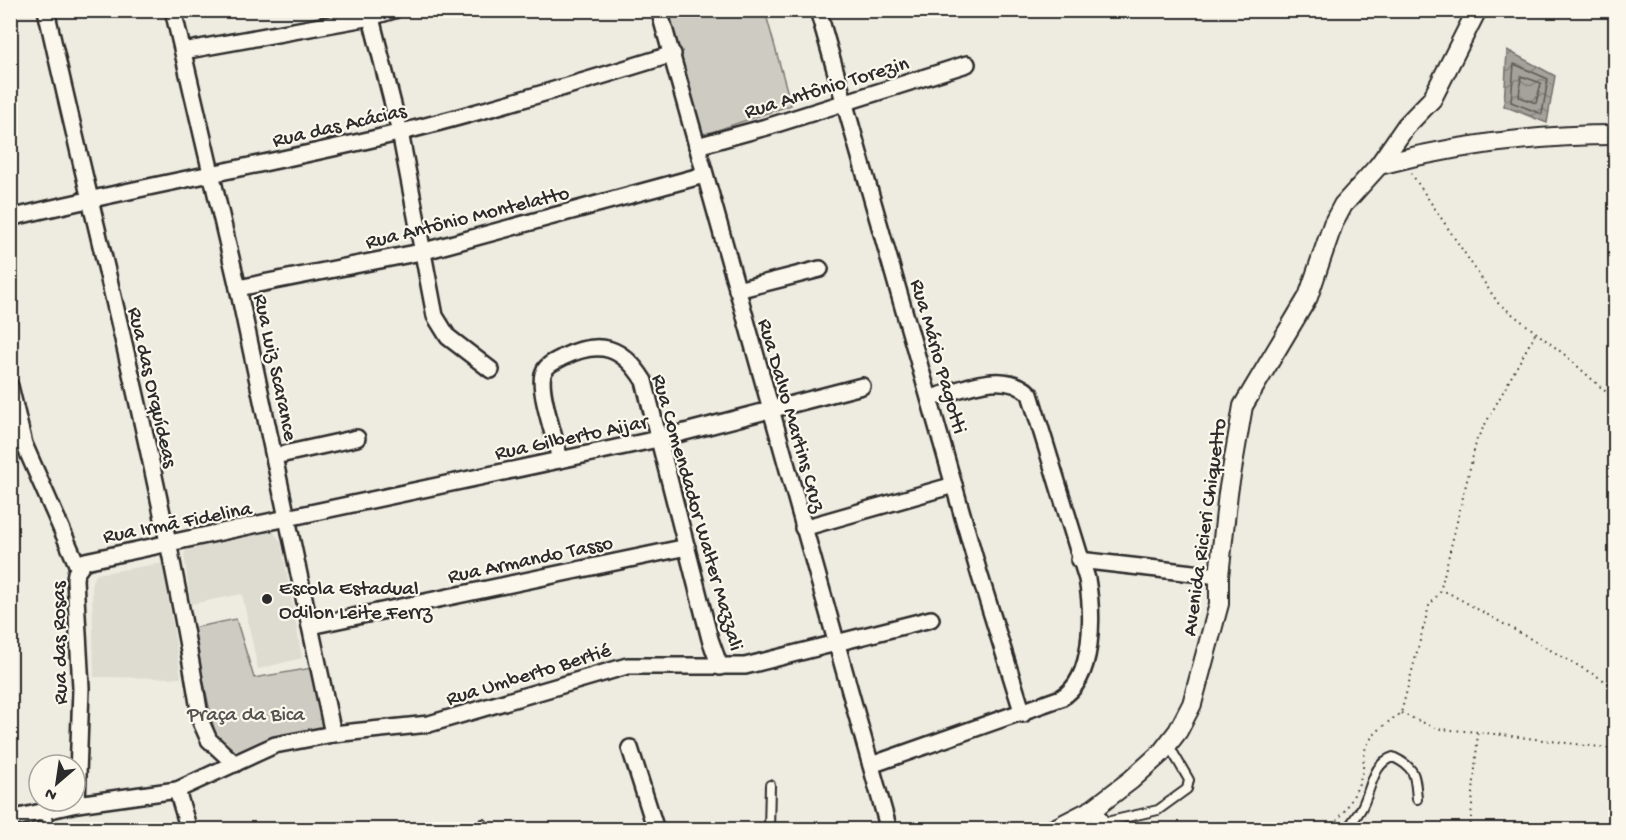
<svg xmlns="http://www.w3.org/2000/svg" width="1626" height="840" viewBox="0 0 1626 840" font-family="'Gochi Hand',sans-serif">
<defs>
<pattern id="water-waves" width="16" height="10" patternUnits="userSpaceOnUse" patternTransform="scale(1.5)"><rect width="16" height="10" fill="#a4a29a"/><path d="M0 5q4-4 8 0t8 0" fill="none" stroke="#86847e"/></pattern>
</defs>
<rect width="100%" height="100%" fill="#eeebe0"/>
<filter id="ink" filterUnits="userSpaceOnUse"><feTurbulence type="fractalNoise" baseFrequency=".0167" numOctaves="2"/><feDisplacementMap in="SourceGraphic" scale="12" xChannelSelector="R" yChannelSelector="G"/><feConvolveMatrix kernelMatrix="1 2 1 2 8 2 1 2 1" color-interpolation-filters="sRGB"/></filter>
<g filter="url(#ink)">
<g fill="#dedbd1">
<path d="M273 531 281 542 302 658 258 669 242 594 191 604 184 554 186 550Z"/>
<path d="M163 563 181 678 94 677 92 581 97 574Z"/>
</g>
<g fill="#cecbc2" stroke="#7c7b76" stroke-width="1.5">
<path d="M666 11H765L791 105 700 136Z"/>
<path d="M236 619 254 678 312 668 325 729 236 756 216 739 192 628Z"/>
</g>
<path fill="url(#water-waves)" stroke="#74726e" stroke-width="1.5" d="M1507 50 1555 76 1547 123 1504 106Z"/>
<g fill="none" stroke-linecap="round" stroke-linejoin="round">
<g stroke="#5b5b57" stroke-width="1.5">
<path d="M1514 64 1548 79 1542 114 1511 102Z"/>
<path d="M1521 76 1541 83 1536 103 1519 97Z"/>
</g>
<defs>
<g id="service">
<path d="M45 811 50 830"/>
<path d="M1102 823 1158 810 1187 789 1189 780 1168 744"/>
<path d="M483 824 484 830"/>
<path d="M769 830 770 785"/>
<path d="M1347 830C1351 823 1357 816 1361 809 1371 792 1372 763 1393 757 1416 768 1415 775 1417 799"/>
</g>
<g id="minor">
<path d="M46 10C99 247 163 483 201 722L209 740 235 764"/>
<path d="M173 10 238 288 333 734"/>
<path d="M369 10 400 132 435 316 448 337 491 370"/>
<path d="M659 10 889 830"/>
<path d="M818 10 979 573 1023 714"/>
<path d="M183 51 371 17 394 10"/>
<path d="M697 146 770 126 967 64"/>
<path d="M10 218C140 186 272 164 402 132 493 109 583 82 673 54"/>
<path d="M238 288 421 252 704 175"/>
<path d="M737 290 820 269"/>
<path d="M10 386 24 444 79 569"/>
<path d="M275 456 357 438"/>
<path d="M560 460C556 440 538 392 543 374 546 364 555 362 563 357 600 339 623 347 644 381L710 639 720 667"/>
<path d="M803 528 954 485"/>
<path d="M1079 560 1219 576"/>
<path d="M310 626 687 547"/>
<path d="M630 748 656 830"/>
<path d="M871 765 1061 698C1095 679 1093 613 1087 579L1030 394C1004 368 961 390 931 398"/>
<path d="M177 790 189 830"/>
<path d="M77 804 81 688 75 579 76 573 85 561 658 439 862 386"/>
<path d="M1093 809 1106 830"/>
<path d="M10 819 77 804 177 790 275 745 333 734 429 724 627 666H745L931 619"/>
</g>
<g id="tertiary">
<path d="M1379 165C1456 145 1536 135 1616 135"/>
<path d="M1052 830 1093 809 1131 780 1161 753 1178 731 1192 704 1219 604V576L1228 493 1243 406 1308 297 1333 224 1343 205 1379 165 1406 126 1432 99 1477 10"/>
</g>
</defs>
<use href="#service" stroke="#2b2b2b" stroke-width="12"/>
<use href="#minor" stroke="#2b2b2b" stroke-width="20"/>
<use href="#tertiary" stroke="#2b2b2b" stroke-width="22"/>
<g stroke="#2b2b2b" stroke-width="2" stroke-dasharray="1.5 4.5" stroke-linecap="butt">
<path d="M1411 173 1498 303 1565 355 1616 401"/>
<path d="M1440 592 1477 439 1536 332"/>
<path d="M1401 713 1438 729 1478 732 1616 749"/>
<path d="M1329 830C1344 814 1357 794 1362 773 1364 766 1363 757 1365 750 1370 734 1388 722 1401 713L1429 606 1440 592H1447L1616 687"/>
<path d="M1470 830 1478 732"/>
</g>
<use href="#service" stroke="#fbf7ec" stroke-width="8"/>
<use href="#minor" stroke="#fbf7ec" stroke-width="15"/>
<use href="#tertiary" stroke="#fbf7ec" stroke-width="18"/>
</g>
</g>
<circle fill="#2b2b2b" stroke="#fbf7ec" stroke-width="2" cx="267" cy="599" r="6"/>
<g text-anchor="middle" stroke-width="4.5" stroke-linejoin="round" paint-order="stroke">
<g font-size="21" fill="#2b2b2b" stroke="#fbf7ec">
<text transform="translate(826 86) rotate(-17)" y="7">Rua Antônio Torezin</text>
<text transform="translate(339 124) rotate(-13)" y="7">Rua das Acácias</text>
<text transform="translate(467 216) rotate(-14)" y="7">Rua Antônio Montelatto</text>
<text transform="translate(940 356) rotate(74)" y="7">Rua Mário Pagotti</text>
<text transform="translate(277 367) rotate(78)" y="7">Rua Luiz Scarance</text>
<text transform="translate(154 387) rotate(77)" y="7">Rua das Orquídeas</text>
<text transform="translate(793 415) rotate(74)" y="7">Rua Dalvo Martins Cruz</text>
<text transform="translate(571 436) rotate(-12)" y="7">Rua Gilberto Aijar</text>
<text transform="translate(699 512) rotate(74)" y="7">Rua Comendador Walter Mazzali</text>
<text transform="translate(177 521) rotate(-11)" y="7">Rua Irmã Fidelina</text>
<text transform="translate(1203 527) rotate(-82)" y="7">Avenida Ricieri Chiquetto</text>
<text transform="translate(530 558) rotate(-12)" y="7">Rua Armando Tasso</text>
<text transform="translate(58 643) rotate(-91)" y="7">Rua das Rosas</text>
<text transform="translate(528 673) rotate(-17)" y="7">Rua Umberto Bertié</text>
</g>
<g font-size="21" fill="#2b2b2b" stroke="#fbf7ec" text-anchor="start">
<text x="279" y="594">Escola Estadual<tspan x="279" dy="24">Odilon Leite Ferrz</tspan></text>
</g>
<g font-size="21" fill="#545351" stroke="#fbf7ec">
<text x="246" y="720">Praça da Bica</text>
</g>
</g>
<rect width="1626" height="840" fill="none" stroke="#fbf7ec" stroke-width="36"/>
<rect x="18" y="18" width="1590" height="804" fill="none" stroke="#2b2b2b" stroke-width="2" filter="url(#ink)"/>
<g transform="translate(57 783) rotate(209)"><circle r="28" fill="#fbf7ec" stroke="#a8a59f" stroke-width="1.5"/>
<path d="M0-4.5L10 22L0 15L-10 22Z" fill="#2b2b2b"/>
<text y="-9" font-size="16" font-weight="bold" text-anchor="middle" fill="#2b2b2b">N</text>
</g>
</svg>
